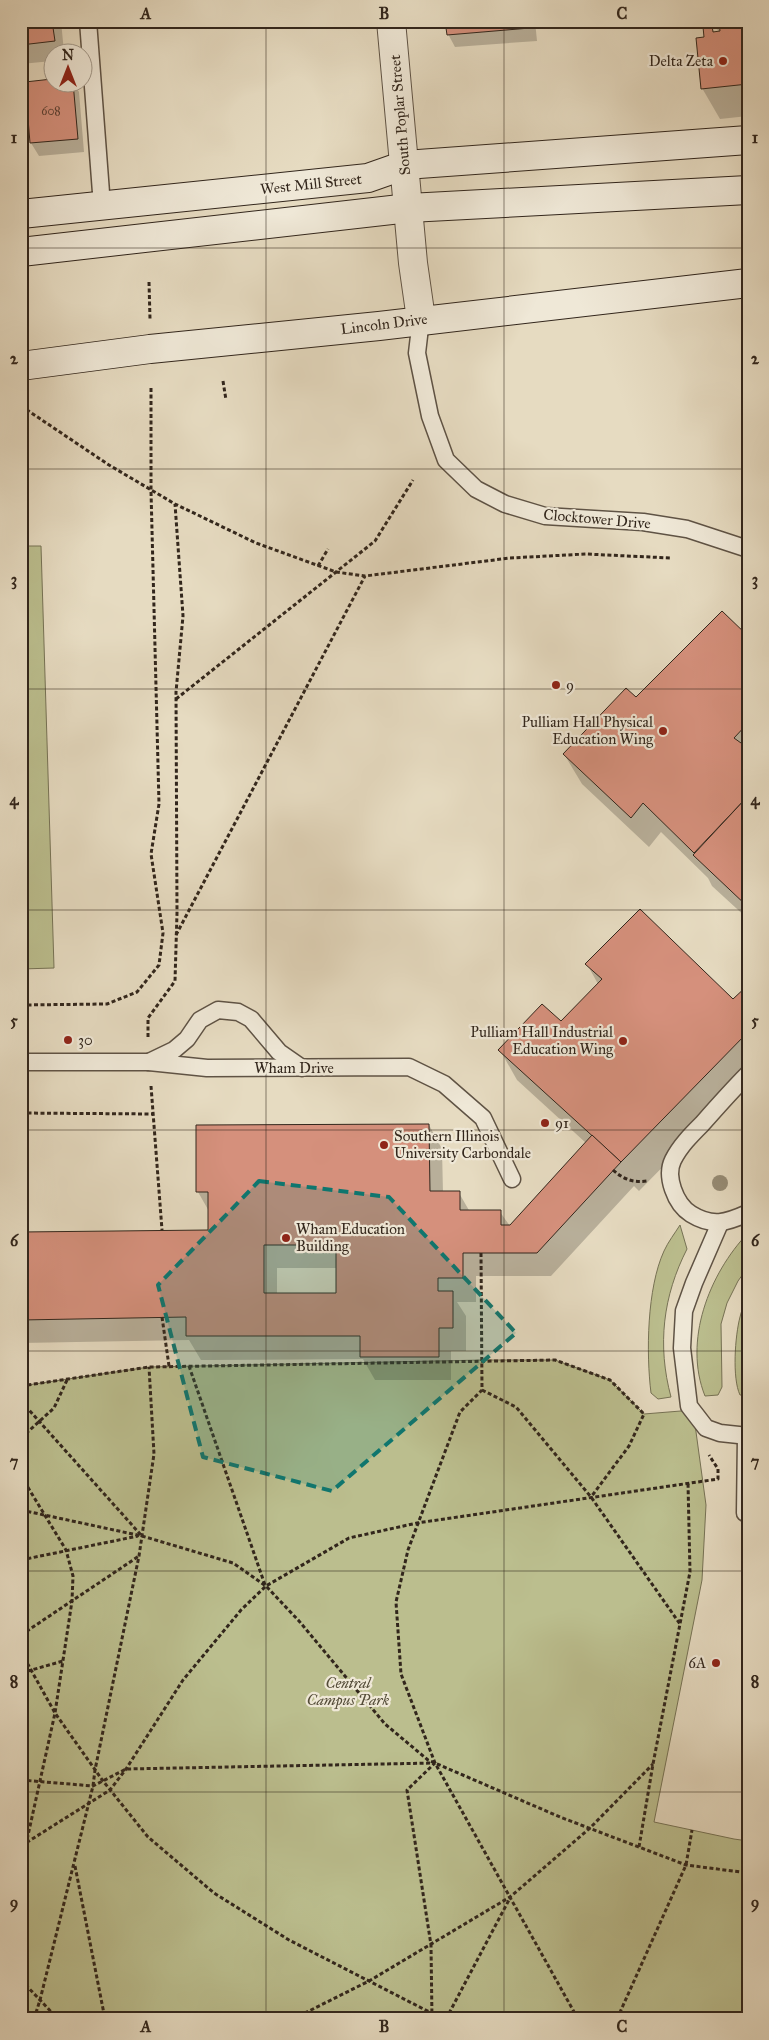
<svg xmlns="http://www.w3.org/2000/svg" width="769" height="2040" viewBox="0 0 769 2040" font-family="'IM FELL Great Primer',serif">
<rect width="100%" height="100%" fill="#e6dbc1"/>
<filter id="stains"><feTurbulence type="fractalNoise" baseFrequency=".004" numOctaves="4"/><feColorMatrix values="0 0 0 0 .2 0 0 0 0 .09 0 0 0 0 .02 0 0 0 .5 -.17"/></filter>
<radialGradient id="worn" r=".72"><stop offset=".6" stop-color="#630" stop-opacity="0"/><stop offset="1" stop-color="#630" stop-opacity=".3"/></radialGradient>
<g fill="#bbbe8e" stroke="#767255">
<path d="M21 546H41L54 968 21 969Z"/>
<path d="M680 1225 687 1249C663 1296 657 1345 671 1397L658 1399 651 1393C646 1353 647 1288 664 1251 668 1242 675 1233 680 1225Z"/>
<path d="M748 1233V1267L738 1281 727 1303 721 1324 722 1387 718 1395 705 1396C683 1341 709 1274 748 1233Z"/>
<path d="M748 1299V1395H740C732 1378 735 1336 740 1317 741 1311 745 1304 748 1299Z"/>
<path d="M483 1360H555L610 1380 644 1414 693 1410 706 1505 702 1580 654 1822 734 1839 748 1841V2019H21V1386L149 1367Z"/>
</g>
<g fill="#0003" fill-rule="evenodd">
<path d="M21 21H61L64 52H52V61L21 64Z"/>
<path d="M447 21H535L537 41 455 47 448 34Z"/>
<path d="M712 21H748V116L720 119 702 88 705 38 711 27 715 33 719 32Z"/>
<path d="M52 81V82H73L79 92 84 152 39 156 31 143 26 83Z"/>
<path d="M748 637V919L712 886 708 878 661 832 649 847 582 784 564 754 636 699Z"/>
<path d="M587 964 733 1001 748 986V1080L639 1191 634 1186 551 1276H476V1302H457L466 1316V1351H451V1380H375L363 1359 201 1360 189 1340 21 1343V1233L210 1231V1213L198 1192V1126L429 1125 442 1149 443 1193H459L470 1212H500L510 1226 586 1143 517 1080 500 1050 561 1023 598 984ZM277 1268H338V1294H277Z"/>
</g>
<g fill="#d5907c" stroke="#32261c" fill-rule="evenodd">
<path d="M21 21H52L55 41 21 45Z"/>
<path d="M445 21H529L530 28 447 35Z"/>
<path d="M719 21H748V84L701 89 696 38 704 37 703 27 712 26 713 32 720 31Z"/>
<path d="M52 79V82H73L78 139 30 143 25 82Z"/>
<path d="M722 611 748 636V723L734 738 748 748V796L694 853 643 803 631 818 563 754 626 688 636 697Z"/>
<path d="M748 796V907L693 855Z"/>
<path d="M640 909 733 999 748 985V1032L621 1162 498 1050 542 1004 561 1021 602 979 585 964Z"/>
<path d="M429 1124 430 1191H460V1210H501V1225H510L592 1135 621 1162 537 1253H463V1278H438V1291H453V1328H439V1357H360V1336H186V1317L21 1320V1232L208 1230V1192H196V1125ZM264 1245H336V1293H264Z"/>
</g>
<g fill="none" stroke-linecap="round" stroke-linejoin="round">
<defs>
<g id="lane">
<path d="M88 21 102 206"/>
<path d="M421 319 417 353 430 416 446 460 476 489 505 504 545 516 643 522 687 529 748 549"/>
<path d="M21 1062H149L207 1068 409 1067 444 1084 483 1118 512 1179"/>
<path d="M149 1062 174 1050 187 1039 200 1020 218 1010 238 1012 251 1019 279 1052 302 1068"/>
<path d="M748 1074C732 1090 717 1107 702 1124 691 1135 680 1146 673 1160 665 1176 675 1204 691 1214 712 1227 726 1223 748 1213"/>
<path d="M720 1223 694 1283 684 1311 682 1348 689 1406 706 1428 720 1433 748 1436"/>
<path d="M745 1513 746 1436"/>
</g>
<path id="street" d="M391 21 413 263 421 319"/>
<g id="secondary">
<path d="M21 214 368 178 405 165 748 140"/>
<path d="M21 252 409 208 748 190"/>
<path d="M21 366 150 349 379 326 748 283"/>
</g>
</defs>
<use href="#lane" stroke="#5f5345" stroke-width="19"/>
<use href="#street" stroke="#5f5345" stroke-width="30"/>
<use href="#secondary" stroke="#32261c" stroke-width="30"/>
<g stroke="#32261c" stroke-width="3" stroke-dasharray="4 2.5" stroke-linecap="butt">
<path d="M149 282 150 319"/>
<path d="M223 381 226 400"/>
<path d="M21 406 109 465 175 504 256 543 336 572 365 576 510 558 586 554 670 558"/>
<path d="M318 566 328 549"/>
<path d="M176 699 375 541 413 480"/>
<path d="M176 935 365 576"/>
<path d="M21 1005 107 1004 137 992 159 965 163 933 151 854 159 804 151 491V388"/>
<path d="M148 1037V1018L175 981 177 913 176 692 183 616 175 504"/>
<path d="M151 1086 162 1230"/>
<path d="M21 1113 153 1114"/>
<path d="M613 1170C623 1179 633 1183 647 1181"/>
<path d="M481 1253 482 1390 460 1412 408 1550 396 1602 401 1674 435 1763 578 2019"/>
<path d="M162 1317 169 1366"/>
<path d="M189 1366 265 1585"/>
<path d="M21 1386 149 1367 555 1360 610 1380 644 1414 629 1446 591 1497"/>
<path d="M482 1390 516 1407 591 1497 680 1624"/>
<path d="M21 1401 141 1535"/>
<path d="M21 1438 54 1408 67 1380"/>
<path d="M21 1476 66 1550 73 1576 72 1601 55 1713 21 1867"/>
<path d="M21 1510 142 1536 233 1563 266 1586 299 1621 385 1724 428 1760 560 1817 686 1865 748 1873"/>
<path d="M21 1560 138 1536"/>
<path d="M21 1635 139 1556"/>
<path d="M21 1652 55 1713 103 1781 148 1837 214 1893 289 1940 443 2019"/>
<path d="M21 1673 63 1661"/>
<path d="M21 1780 93 1786 126 1769 434 1763"/>
<path d="M21 1846 110 1790 126 1769 183 1680 241 1610 266 1586 349 1538 417 1523 718 1479V1469L709 1455"/>
<path d="M639 1847 653 1764 690 1572 688 1483"/>
<path d="M75 1866 105 2019"/>
<path d="M21 1980 58 2019"/>
<path d="M34 2019 40 2000 93 1786 95 1770 139 1556 154 1454 149 1367"/>
<path d="M293 2019 369 1981 510 1897 590 1828 653 1764"/>
<path d="M432 2019 431 1945 407 1790 435 1763"/>
<path d="M446 2019 510 1898"/>
<path d="M617 2019 686 1865 692 1830"/>
</g>
<use href="#lane" stroke="#efe8d7" stroke-width="16"/>
<use href="#street" stroke="#efe8d7" stroke-width="28"/>
<use href="#secondary" stroke="#efe8d7" stroke-width="28"/>
</g>
<circle fill="#968c76" cx="720" cy="1183" r="8"/>
<path fill="#0f766e" fill-opacity="0.2" stroke="#0f766e" stroke-width="4" stroke-dasharray="10 6" stroke-linejoin="round" d="M259 1181 389 1197 516 1333 332 1491 203 1457 158 1285Z"/>
<path fill="none" stroke="#32261c" stroke-width="1" stroke-opacity="0.55" d="M266 21V2019M504 21V2019M21 248H748M21 469H748M21 689H748M21 910H748M21 1130H748M21 1351H748M21 1571H748M21 1792H748"/>
<g fill="#8f2418" stroke="#efe8d7" stroke-width="2">
<circle cx="723" cy="61" r="5"/>
<circle cx="556" cy="685" r="5"/>
<circle cx="663" cy="731" r="5"/>
<circle cx="68" cy="1040" r="5"/>
<circle cx="623" cy="1041" r="5"/>
<circle cx="545" cy="1123" r="5"/>
<circle cx="384" cy="1145" r="5"/>
<circle cx="286" cy="1238" r="5"/>
<circle cx="716" cy="1663" r="5"/>
</g>
<g text-anchor="middle" stroke-width="4.5" stroke-linejoin="round" paint-order="stroke">
<g font-size="12" fill="#5b4034">
<text x="51" y="115">608</text>
</g>
<g font-size="15" fill="#32261c" stroke="#efe8d7" text-anchor="start">
<text x="713" y="66" text-anchor="end">Delta Zeta</text>
<text x="566" y="690">9</text>
<text x="653" y="727" text-anchor="end">Pulliam Hall Physical<tspan x="653" dy="17">Education Wing</tspan></text>
<text x="613" y="1037" text-anchor="end">Pulliam Hall Industrial<tspan x="613" dy="17">Education Wing</tspan></text>
<text x="78" y="1045">30</text>
<text x="555" y="1128">91</text>
<text x="394" y="1141">Southern Illinois<tspan x="394" dy="17">University Carbondale</tspan></text>
<text x="296" y="1234">Wham Education<tspan x="296" dy="17">Building</tspan></text>
<text x="706" y="1668" text-anchor="end">6A</text>
</g>
<g font-size="15" fill="#32261c" stroke="#efe8d7">
<text transform="translate(400 115) rotate(-95)" y="5">South Poplar Street</text>
<text transform="translate(311 184) rotate(-6)" y="5">West Mill Street</text>
<text transform="translate(384 324) rotate(-7)" y="5">Lincoln Drive</text>
<text transform="translate(597 519) rotate(5)" y="5">Clocktower Drive</text>
<text x="294" y="1073">Wham Drive</text>
</g>
<g font-size="15" font-style="italic" fill="#544c38" stroke="#efe8d7">
<text x="348" y="1688">Central<tspan x="348" dy="17">Campus Park</tspan></text>
</g>
</g>
<rect width="769" height="2040" fill="none" stroke="#e6dbc1" stroke-width="55"/>
<g transform="translate(68 68)"><circle r="24" fill="#efe8d7" stroke="#a39a8c"/>
<path d="M0-4L9 19L0 12L-9 19Z" fill="#8f2418"/>
<text y="-8" font-size="14" font-weight="bold" text-anchor="middle" fill="#32261c">N</text>
</g>
<rect x="28" y="28" width="714" height="1984" fill="none" stroke="#32261c" stroke-width="2"/>
<g font-size="16" text-anchor="middle" font-weight="bold" fill="#32261c">
<text x="146" y="19">A</text>
<text x="384" y="19">B</text>
<text x="622" y="19">C</text>
<text x="14" y="143">1</text>
<text x="755" y="143">1</text>
<text x="14" y="364">2</text>
<text x="755" y="364">2</text>
<text x="14" y="585">3</text>
<text x="755" y="585">3</text>
<text x="14" y="805">4</text>
<text x="755" y="805">4</text>
<text x="14" y="1026">5</text>
<text x="755" y="1026">5</text>
<text x="14" y="1246">6</text>
<text x="755" y="1246">6</text>
<text x="14" y="1467">7</text>
<text x="755" y="1467">7</text>
<text x="14" y="1687">8</text>
<text x="755" y="1687">8</text>
<text x="14" y="1908">9</text>
<text x="755" y="1908">9</text>
<text x="146" y="2032">A</text>
<text x="384" y="2032">B</text>
<text x="622" y="2032">C</text>
</g>
<rect width="100%" height="100%" filter="url(#stains)"/>
<rect width="100%" height="100%" fill="url(#worn)"/>
</svg>
